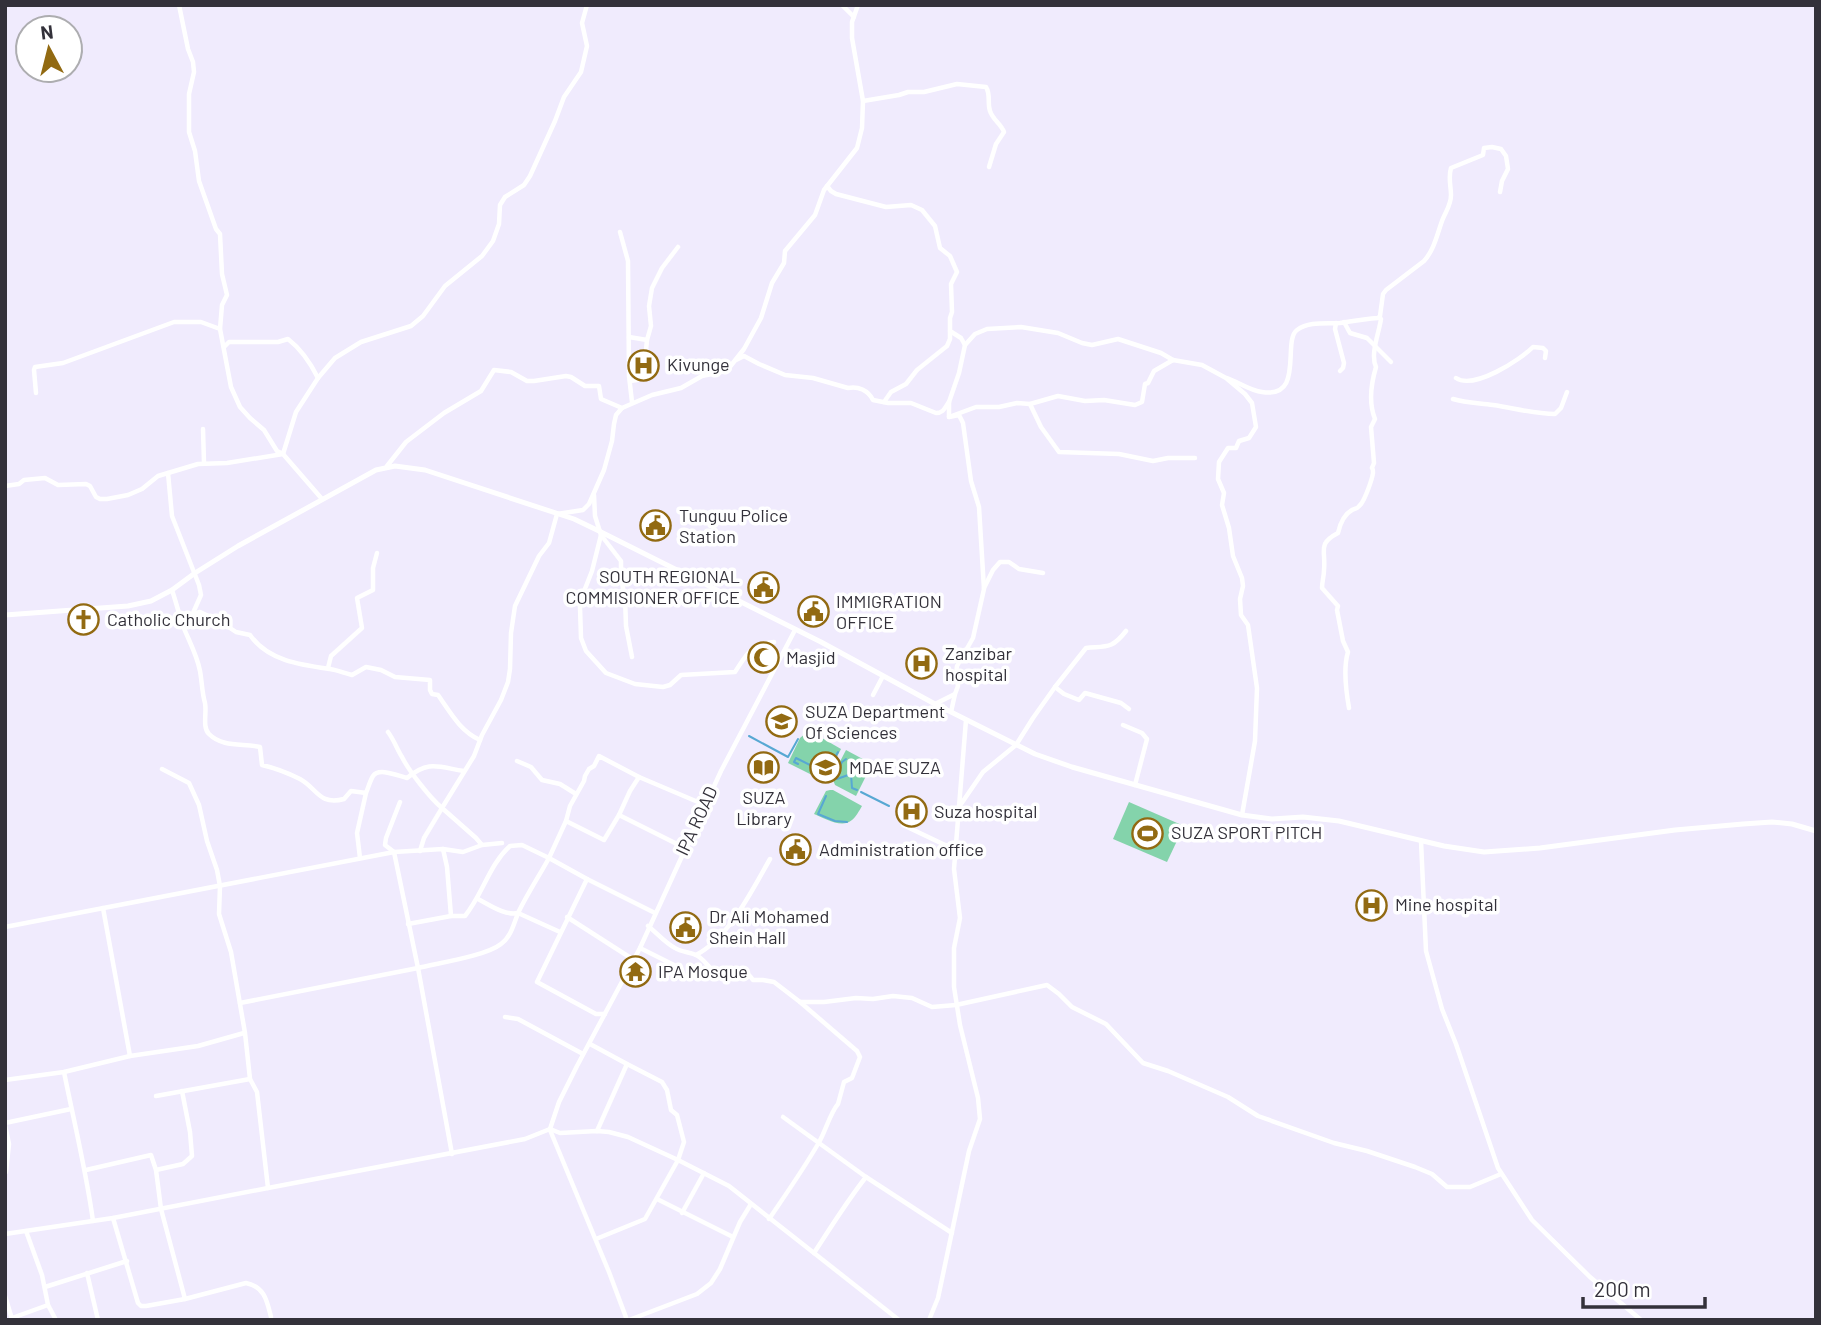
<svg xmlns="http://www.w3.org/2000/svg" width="1821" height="1325" viewBox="0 0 1821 1325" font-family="Barlow,sans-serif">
<rect width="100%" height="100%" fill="#f0ebfd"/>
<g fill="#84d3ab">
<path d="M806 733 815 734 841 749 828 774 818 778 788 763 800 738Z"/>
<path d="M846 750 872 764 856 796 835 785 832 777Z"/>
<path d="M830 790H833L862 806C859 811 856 817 852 820 842 829 824 818 814 814L826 791Z"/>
<path d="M1129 802 1184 826 1167 862 1113 839Z"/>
</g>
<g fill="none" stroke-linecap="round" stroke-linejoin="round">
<g stroke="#57a8d3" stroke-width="2">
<path d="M749 736 788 757 798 739"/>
<path d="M846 759 842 762 835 775 837 779 851 774 852 788 857 790"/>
<path d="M798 764 794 762 796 758 822 771 828 770 838 752"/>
<path d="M861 792 889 806"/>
<path d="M826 796 818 814 835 821 847 822"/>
</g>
<g stroke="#fff" stroke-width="4.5">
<path d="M179 5 188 49 193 62 194 72 189 94V132L195 151 199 181 216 229 220 234 222 274 227 295 222 305 220 329 231 387 240 407 250 418 264 430 277 451 283 454 296 412 318 378 335 358 361 342 411 326 423 316 445 286 482 256 493 241 499 224 500 205 505 197 524 185 530 176 555 121 564 97 581 72 587 46 582 23 587 5"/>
<path d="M842 5 854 17"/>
<path d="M863 101 899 95 908 92H924L957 84 986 87C991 95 987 102 990 111 993 120 1001 124 1004 132L996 144 989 167"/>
<path d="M827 186 831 191 836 194 886 207 911 205 922 210 935 226 940 248 950 256 957 272 951 284 952 312 950 318V331L961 338 965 345 959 373 949 402V417L959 415 963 423 971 481 979 507 984 589 973 638 957 666 956 675 958 686 955 694 935 704"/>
<path d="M620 232 628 261 629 376 632 402"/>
<path d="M1344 322 1350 333 1367 338 1391 362"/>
<path d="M1336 323 1335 329 1344 363 1343 368 1340 371"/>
<path d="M629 337 647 340 651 326 649 306 652 288 662 268 678 247"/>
<path d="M965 345 975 334 987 329 1021 327 1058 333 1082 343 1092 345 1118 339 1161 353 1173 360"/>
<path d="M224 347 229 342H278L288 339C301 349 311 364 318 378"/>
<path d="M736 360 744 356 759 364 785 375 813 378 848 388C858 386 868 390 873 400L888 403H911L936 413C944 413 945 407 949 402"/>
<path d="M1227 378C1238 382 1251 391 1262 392 1305 399 1282 341 1297 330 1310 321 1326 324 1340 323 1353 321 1365 319 1378 318L1380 316 1383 294 1386 290 1424 261C1434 250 1437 235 1442 221 1445 212 1451 206 1451 195 1451 186 1448 178 1451 168L1483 155 1484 148 1492 147 1501 149 1506 156 1508 169 1502 181 1500 192"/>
<path d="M1456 378C1474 390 1520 360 1533 347L1543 348 1546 351 1545 358"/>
<path d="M630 381 637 380 644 370 647 340"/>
<path d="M36 393 34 370 35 367 63 363 174 322H201L220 329"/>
<path d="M1453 399C1466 403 1479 403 1493 405 1514 408 1534 414 1555 414L1561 408 1567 392"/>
<path d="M884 402 891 392 906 384 917 370 947 346 950 339V331"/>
<path d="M1030 404 1041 427 1059 452 1119 454 1153 461 1168 458H1195"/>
<path d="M949 417 976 407H999L1017 403 1030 404 1058 396 1085 401 1104 400 1135 405 1142 402 1145 384 1148 383 1154 371 1173 360 1202 365 1226 378 1245 394 1252 403 1256 427 1249 438 1239 441 1236 448H1228L1219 462 1218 479 1224 493 1222 505 1229 528 1233 556 1242 578 1243 586 1240 599 1241 615 1248 625 1257 688 1255 741 1242 815"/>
<path d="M203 429 204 463"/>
<path d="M387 466 406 442 444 413 481 391 494 370 511 372 527 381H534L566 376 571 377 585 386H599L601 399 622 408"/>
<path d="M168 473 172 516 199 585 201 595 193 613"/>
<path d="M5 486 19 484 24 480 45 478 58 485 86 484 90 486 96 497 100 499H107L128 495 142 489 158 476 198 464 227 463 283 454 322 499"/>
<path d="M594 495 595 516 601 535 621 561V579L625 597 626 626 632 657"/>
<path d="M601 535 592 571 581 599 580 607 581 638 586 651 606 673 635 684 663 687 670 685 681 675 735 672C747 654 750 644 774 642"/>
<path d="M984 588 993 570 1000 562H1009L1019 569 1043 573"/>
<path d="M172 590C176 602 179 614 183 626 189 641 197 655 200 671 202 682 202 693 205 703 207 713 202 727 209 734 223 748 243 743 260 747L262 765C275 768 288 773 300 779 317 788 319 806 344 799L351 791 366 793C368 788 370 781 373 776 379 767 398 776 407 778 429 760 438 767 464 771"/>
<path d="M181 618 200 612 221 622 236 632 250 635C268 661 301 665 330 669 337 670 344 673 352 675L366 667 381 670 395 677 430 680V690L432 694 438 695C450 712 460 731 480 740"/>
<path d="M328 668 331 656 362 628 357 598 373 590V568L377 553"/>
<path d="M1055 687 1064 694 1079 700 1085 693 1121 703 1129 709"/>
<path d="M873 695 883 676"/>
<path d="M1349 708C1346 691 1343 668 1348 652L1343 641 1337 610 1338 606 1322 588C1322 582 1324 576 1324 570 1326 550 1317 544 1338 533 1340 524 1343 515 1352 510 1359 506 1355 511 1361 504 1365 499 1372 480 1373 473 1373 463 1370 473 1374 463L1371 427 1375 419C1368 402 1371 384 1376 367 1370 354 1379 333 1381 319"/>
<path d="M951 712 955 694"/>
<path d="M1123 725 1142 733 1147 739 1135 785"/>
<path d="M388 732C394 740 397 749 402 757 409 771 430 798 442 808L424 838 420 851"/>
<path d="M517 761 531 767 542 780 560 784 576 794"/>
<path d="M961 804 983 772 1016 745 1033 718 1055 687 1086 648C1107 646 1112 649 1126 631"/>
<path d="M619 815 630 791 639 777"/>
<path d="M566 821 604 840 619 815 685 848"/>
<path d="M903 825 945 845 956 848"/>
<path d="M1421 841 1426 951 1442 1009 1456 1044 1498 1168 1532 1220 1590 1277 1641 1320"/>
<path d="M502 843 482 845 476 838 442 808 474 756 482 735 501 700 508 682 510 669 511 633 515 606 539 556 549 543 557 514 583 510 589 504 604 470 612 441 614 424 616 415 622 408 652 395 681 388 702 376 726 371 729 368 744 349 761 318 772 283 784 263 785 251 815 215 824 190 857 148 862 128 863 101 852 38V22L858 5"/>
<path d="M443 849 447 867 451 916H465C483 894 489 865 510 846L522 845 549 858 566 821 570 806 584 781 585 776 589 769 594 766 599 756 639 777 705 805"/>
<path d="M360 858 357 833 366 793"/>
<path d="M587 879 655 913"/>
<path d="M478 899C490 905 505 916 518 913L560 932"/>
<path d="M103 908 130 1056"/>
<path d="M567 917 634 960"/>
<path d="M408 924 451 916"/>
<path d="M648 926C657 933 665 943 675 948 681 952 689 952 696 955 705 959 709 970 718 973 732 977 742 963 753 980H763L774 982 800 1002H824L856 998 873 999 893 996 912 998 932 1007 956 1005 1047 985 1059 994 1072 1007 1106 1024 1143 1063 1168 1071 1228 1097 1258 1116 1334 1143 1367 1151 1415 1167 1432 1174 1447 1187H1470L1501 1174"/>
<path d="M5 927 394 852 443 849 463 852 482 845"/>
<path d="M640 948 674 965"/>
<path d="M696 955C729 938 752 890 770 859"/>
<path d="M240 1003 418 968 394 852 385 845 386 838 400 802"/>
<path d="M505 1017 518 1019 583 1054"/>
<path d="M590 1044 627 1064 597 1131"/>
<path d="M64 1072C74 1122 86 1170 93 1221"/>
<path d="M5 1080 64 1072 130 1056 198 1046 244 1033"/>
<path d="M156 1096 250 1079"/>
<path d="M783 1117 866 1177 952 1233"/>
<path d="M5 1123 71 1109"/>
<path d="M5 1125 9 1144 6 1172"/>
<path d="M550 1129 560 1133 597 1131 609 1132 628 1137 678 1160 729 1186 814 1253C831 1227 847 1201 866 1177"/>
<path d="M550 1130 609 1272 627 1320"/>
<path d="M452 1154 418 968C438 963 486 956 501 944 512 936 514 922 519 911 528 893 539 876 549 858L587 879 537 982 596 1014H605"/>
<path d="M86 1170 151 1155 156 1170 161 1209 185 1299 246 1283C265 1287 267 1301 271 1317"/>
<path d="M156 1170 183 1164 192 1156 190 1132 182 1091"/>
<path d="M268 1188 525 1139 550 1129 559 1102 577 1066 640 948 721 771 795 630"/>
<path d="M657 1199 733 1237"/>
<path d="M682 1213 704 1173"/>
<path d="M113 1218 138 1303 141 1306H146L185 1299"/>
<path d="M769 1219C786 1194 803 1170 818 1144 825 1133 830 1113 838 1104L844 1082 852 1078 860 1057 857 1051 800 1002"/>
<path d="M26 1231 42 1275 48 1305 56 1320"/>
<path d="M5 1234 113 1218 268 1188 257 1092 250 1079 245 1033 231 952 219 914 220 886 217 870 207 841 199 805 189 783 162 769"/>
<path d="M596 1239 645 1219 678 1160 684 1142 677 1115 671 1110 667 1090 662 1082 627 1064"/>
<path d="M814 1253 899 1320"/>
<path d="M87 1273 98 1320"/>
<path d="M45 1287 127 1261"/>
<path d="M5 1296 12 1319"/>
<path d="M12 1318 48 1305"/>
<path d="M629 1320 697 1294 711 1283 720 1269 740 1222 751 1204"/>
<path d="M929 1320 938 1298 969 1151 980 1119 978 1098 960 1025 954 987V948L960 918 954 869 966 720"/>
</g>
<path stroke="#fff" stroke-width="5" d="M5 615 128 606 151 601 172 590 195 573 238 546 376 470 395 466 425 470 574 519 599 531 821 642 935 704 1035 754 1072 767 1242 815 1272 819 1303 817 1339 821 1444 846 1484 852 1540 848 1675 830 1743 824 1772 822 1792 824 1816 831"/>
</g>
<defs>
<symbol id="hospital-ring" viewBox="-11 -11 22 22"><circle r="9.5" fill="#fff" stroke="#926a12" stroke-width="1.5"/><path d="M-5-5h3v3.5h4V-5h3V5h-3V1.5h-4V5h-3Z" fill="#926a12"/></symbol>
<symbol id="civic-ring" viewBox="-11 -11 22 22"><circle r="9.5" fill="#fff" stroke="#926a12" stroke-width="1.5"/><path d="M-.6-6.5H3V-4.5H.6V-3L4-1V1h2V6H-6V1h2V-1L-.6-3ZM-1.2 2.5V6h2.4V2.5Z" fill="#926a12"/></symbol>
<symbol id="church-ring" viewBox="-11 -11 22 22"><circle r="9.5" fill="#fff" stroke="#926a12" stroke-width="1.5"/><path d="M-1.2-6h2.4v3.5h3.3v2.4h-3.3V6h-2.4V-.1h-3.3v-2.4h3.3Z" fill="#926a12"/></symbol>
<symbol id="mosque-ring" viewBox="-11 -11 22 22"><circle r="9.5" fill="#fff" stroke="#926a12" stroke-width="1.5"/><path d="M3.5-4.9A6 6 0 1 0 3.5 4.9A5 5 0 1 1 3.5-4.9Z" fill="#926a12"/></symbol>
<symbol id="university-ring" viewBox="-11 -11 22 22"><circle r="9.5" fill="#fff" stroke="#926a12" stroke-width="1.5"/><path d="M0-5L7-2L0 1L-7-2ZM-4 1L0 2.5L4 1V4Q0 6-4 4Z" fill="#926a12"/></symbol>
<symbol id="library-ring" viewBox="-11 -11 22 22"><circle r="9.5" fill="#fff" stroke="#926a12" stroke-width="1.5"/><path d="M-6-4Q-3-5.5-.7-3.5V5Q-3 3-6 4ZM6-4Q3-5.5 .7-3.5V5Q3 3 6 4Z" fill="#926a12"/></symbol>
<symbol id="stadium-ring" viewBox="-11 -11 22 22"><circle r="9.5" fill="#fff" stroke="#926a12" stroke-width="1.5"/><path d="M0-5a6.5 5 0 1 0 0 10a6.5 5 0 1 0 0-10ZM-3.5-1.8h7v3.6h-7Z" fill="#926a12"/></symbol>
<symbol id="temple-ring" viewBox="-11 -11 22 22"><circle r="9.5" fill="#fff" stroke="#926a12" stroke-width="1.5"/><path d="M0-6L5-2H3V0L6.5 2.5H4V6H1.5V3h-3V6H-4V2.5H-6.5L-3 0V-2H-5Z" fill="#926a12"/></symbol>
</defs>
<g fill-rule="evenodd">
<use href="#hospital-ring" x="626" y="348" width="35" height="35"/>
<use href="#civic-ring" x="638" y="508" width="35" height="35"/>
<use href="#civic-ring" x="746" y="570" width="35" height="35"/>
<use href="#civic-ring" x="796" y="594" width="35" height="35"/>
<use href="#church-ring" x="66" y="602" width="35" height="35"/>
<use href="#mosque-ring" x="746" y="640" width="35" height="35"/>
<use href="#hospital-ring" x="904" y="646" width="35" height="35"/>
<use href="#university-ring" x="764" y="704" width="35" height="35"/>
<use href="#library-ring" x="746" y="750" width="35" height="35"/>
<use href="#university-ring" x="808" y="750" width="35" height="35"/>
<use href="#hospital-ring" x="894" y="794" width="35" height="35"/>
<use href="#stadium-ring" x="1130" y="816" width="35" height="35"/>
<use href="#civic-ring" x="778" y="832" width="35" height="35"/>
<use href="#hospital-ring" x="1354" y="888" width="35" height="35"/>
<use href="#civic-ring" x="668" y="910" width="35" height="35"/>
<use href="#temple-ring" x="618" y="954" width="35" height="35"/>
</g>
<g text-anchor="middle" stroke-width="7" stroke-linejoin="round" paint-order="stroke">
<g font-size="18" fill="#33313a" stroke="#fff" text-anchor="start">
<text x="667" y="371">Kivunge</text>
<text x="679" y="522">Tunguu Police<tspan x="679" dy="21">Station</tspan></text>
<text x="740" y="583" text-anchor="end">SOUTH REGIONAL<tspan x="740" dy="21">COMMISIONER OFFICE</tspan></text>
<text x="836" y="608">IMMIGRATION<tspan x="836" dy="21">OFFICE</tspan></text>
<text x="107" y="626">Catholic Church</text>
<text x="945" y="660">Zanzibar<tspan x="945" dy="21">hospital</tspan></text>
<text x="786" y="664">Masjid</text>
<text x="805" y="718">SUZA Department<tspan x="805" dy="21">Of Sciences</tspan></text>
<text x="849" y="774">MDAE SUZA</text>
<text x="764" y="804" text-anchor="middle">SUZA<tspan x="764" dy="21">Library</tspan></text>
<text x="934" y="818">Suza hospital</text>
<text x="1171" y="839">SUZA SPORT PITCH</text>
<text x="819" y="856">Administration office</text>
<text x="1395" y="911">Mine hospital</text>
<text x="709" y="923">Dr Ali Mohamed<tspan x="709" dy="21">Shein Hall</tspan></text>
<text x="658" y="978">IPA Mosque</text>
</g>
<g font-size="18" fill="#33313a" stroke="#fff">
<text transform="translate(697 821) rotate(-65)" y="6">IPA ROAD</text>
</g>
</g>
<rect width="1821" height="1325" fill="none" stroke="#33313a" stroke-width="14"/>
<g transform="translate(49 49) rotate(353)"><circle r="33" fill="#ffffff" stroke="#adadb0" stroke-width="2"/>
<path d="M0-5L12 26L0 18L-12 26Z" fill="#926a12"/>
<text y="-10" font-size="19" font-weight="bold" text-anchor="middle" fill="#33313a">N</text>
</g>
<path d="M1583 1297v10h122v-10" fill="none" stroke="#33313a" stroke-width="3.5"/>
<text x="1594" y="1297" font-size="21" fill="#33313a" stroke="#ffffff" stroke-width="5" paint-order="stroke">200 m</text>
</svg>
